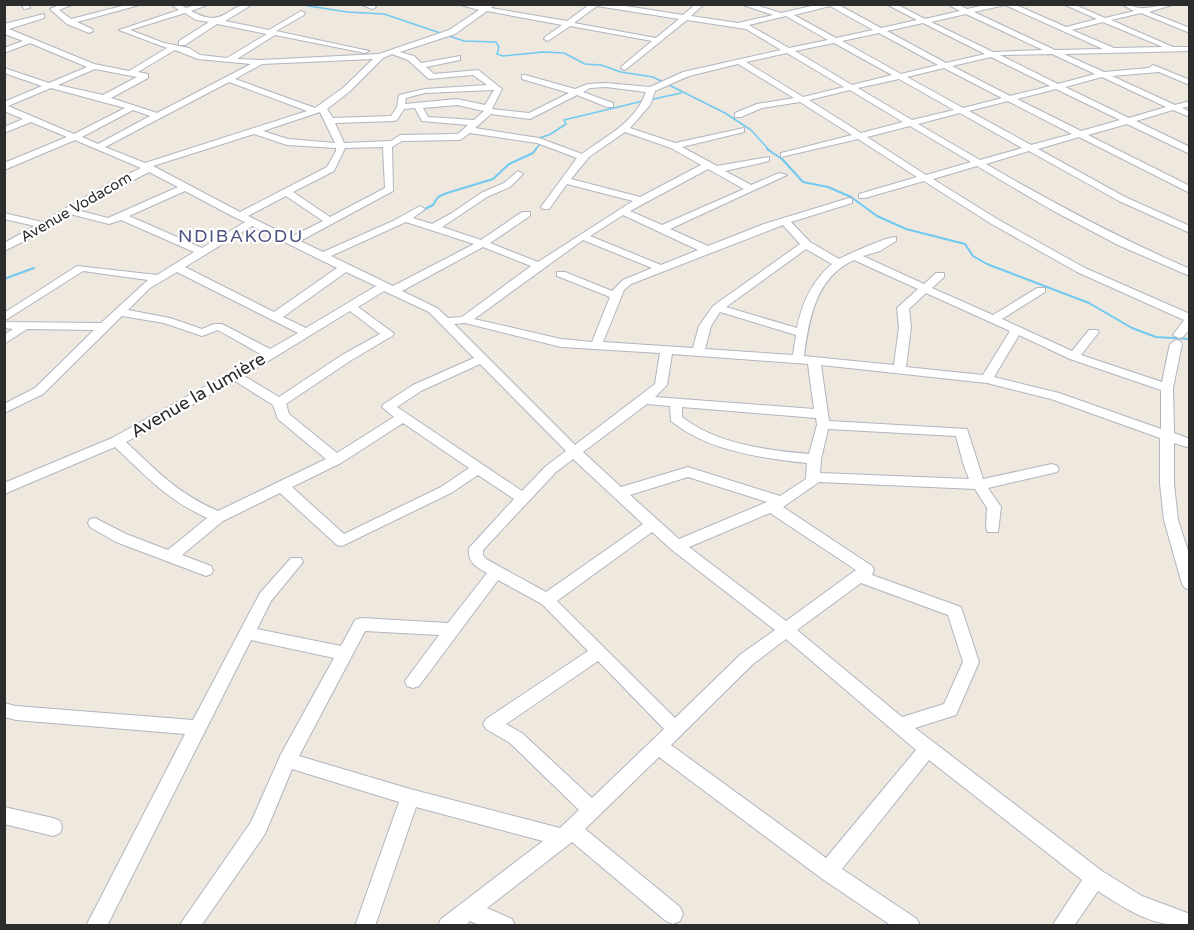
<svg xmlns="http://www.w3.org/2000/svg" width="1194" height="930" viewBox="0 0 1194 930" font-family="'Varela Round',sans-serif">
<rect width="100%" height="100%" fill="#eee8de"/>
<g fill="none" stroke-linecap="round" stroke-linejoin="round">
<g stroke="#70c9f1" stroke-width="1.5">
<path d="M296 4 347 12 384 14 464 41 496 42 499 47 497 54 503 56 543 52 564 53 585 64 601 65 621 72 653 77 725 113 751 130 769 150"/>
<path d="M649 100 681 93"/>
<path d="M535 150 540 144 539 138 549 135 566 124 564 120 643 101"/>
</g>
<g stroke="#70c9f1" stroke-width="2">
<path d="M767 149 782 159 803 182 828 187 851 197 877 216 906 229 965 244 973 256 987 264 1089 303 1132 328 1156 337 1190 339"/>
<path d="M421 211 433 205 438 197 447 193 493 179 509 164 533 153 536 149"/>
<path d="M4 279 34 268"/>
</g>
<defs>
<g id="minor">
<path d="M21 4H28L30 8 24 9Z"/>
<path d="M62 4H74L59 10 71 19 130 4H143L77 22 92 29 93 31 89 33 67 24 50 9Z"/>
<path d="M170 4H179L186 8 198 4H210L191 11C226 30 224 4 253 4L225 21 269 30 301 11 305 13 304 15 276 31 369 51 365 53 275 35 237 59 261 60 379 54 449 30 479 10 457 4 484 6 495 4 491 8 567 21 590 4H613L683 15 696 4H704L691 16 738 23 773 15 740 4H752L781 13 820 4H837L881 28 917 20 886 4H896L925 19 960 11 947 4H957L967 9 990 4H1014L1066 27 1097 19 1063 4H1073L1105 18 1134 11 1121 4C1129 4 1133 7 1140 8 1147 9 1166 4 1175 4L1149 12 1190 28V33L1141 13 1111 20 1173 47H1190V51L1064 54 1104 72 1149 68 1153 65 1190 80V85L1159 72 1112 76 1175 105 1190 101V106L1182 108 1190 112V117L1173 110 1136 121 1190 147V154L1127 124 1088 135 1190 186V193L1079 137 1038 149 1125 197 1190 226V233L1119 201 1029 151 986 164C1053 203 1119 238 1190 269V276L1118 245 1050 209 977 166 933 179 997 219 1085 268 1190 314V329L1183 337 1179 338 1173 335 1184 320 1077 272 990 223 924 181 865 198H859V194L917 177 858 139 781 157V153L852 135 800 102 762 108 741 117H735V113L757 104 794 98 738 64 689 76 655 91 650 105 630 128 675 143 744 128V132L682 147 717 166 769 157V161L725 171 751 185 779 173 787 175 670 229 708 246 764 224 849 198 852 199V203L791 222 810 242 839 259C849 254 888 236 896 237V241L880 251 863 256 924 284 936 273H944V277L932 288 993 315 1037 288H1045V292L1002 319 1072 351 1089 330H1097L1099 332 1081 355 1162 382 1170 344 1176 340 1180 341 1182 344 1173 388 1174 433 1190 439V448L1174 443V484L1178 520 1190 557V590L1185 588 1182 584 1164 520 1160 484V438L1051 399 987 383 821 365 829 421 967 429 983 479 1052 464 1057 466 1059 469 1057 472 988 488 1001 507 998 532H988L986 528 987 508 975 489 819 482 783 507 872 566 874 570 872 575 961 607 979 662 956 715 915 728 1102 871 1142 896 1190 914V926C1151 926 1129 911 1098 891L1074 926H1052L1082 880 929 760 842 869 917 919 920 926H892L821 878 659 757 585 829 680 907 683 914 680 921 673 924 666 921 572 842 487 908 512 919 515 926H481L470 921 465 926H438L441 919 543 841 416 807 375 926H355L399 802 292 769 265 834 201 926H179L251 822 281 754 334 658 251 640 107 926H86L185 734 16 720 4 717V703L16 706 193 720 260 593 291 558H301L303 562 271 601 257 629 341 646 355 620 361 618 448 623 487 573C476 567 467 562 469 548L514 499 478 475 451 493 342 546 337 545 280 493 223 521 182 555 211 566 213 570 211 574 206 576 116 542 90 527 88 523 90 519 95 518 126 534 168 550 207 518C166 499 147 477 115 447L4 494V483L112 438 262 355 218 330 202 336 164 323 122 316 43 394 4 413V404L35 388 94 330 27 329 4 344V335L13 329 4 328V322L101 323 148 280 83 271 4 321V313L77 266 157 275 194 252 121 220 109 224 70 214 50 228 4 251V243L35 226 4 219V213L42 222 108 184 141 168 75 140 4 170V163L67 137 31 122 4 133V127L23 119 4 111V102L42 86 4 73V68L49 83 87 67 30 43 4 53V48L23 41 5 34 4 24 44 14V18L9 29 94 64 129 71 167 48 119 30 179 10ZM1005 5 1103 49 1055 50 974 12ZM597 6 679 19 656 38 574 23ZM830 6 873 30 836 38 794 15ZM487 11 562 25 545 37 544 39 548 41 570 26 652 41 622 66 621 68 625 70 687 20 746 29 781 50 683 72 650 87 606 83 588 84 575 89 525 75H522V79L569 93 529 113 492 109 502 89 478 70 434 74 426 67 460 60V56L421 63 414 56 400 52 455 34ZM185 13 196 20 209 22 179 41V45H185L217 24 267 34 227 58 200 55 189 48 164 43 130 30ZM966 14 1043 50 993 52 931 22ZM786 16 828 40 789 48 749 25ZM1103 22 1163 47 1114 48 1072 30ZM923 23 985 54 946 63 887 31ZM879 33 938 65 901 74 842 41ZM834 43 892 75 852 85 795 51ZM175 50 198 59 251 64 157 113 111 98 148 78V74L138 72ZM787 53 844 87 803 97 746 62ZM392 54 408 60 429 79 473 75 487 85 425 89 399 95 397 107 391 116 333 118 327 109 349 92 383 58ZM1052 54 1095 74 1058 84 1000 55ZM991 57 1050 86 1010 96 952 66ZM373 59 343 88 315 108 235 79 262 64ZM944 68 1002 98 963 108 907 77ZM95 69 137 77 103 95 58 85ZM1102 77 1166 107 1129 118 1065 87ZM899 79 954 110 912 120 858 88ZM229 82 307 111 145 163 105 147ZM606 87 646 92C635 123 607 135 582 154L539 138 475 128 491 114 530 119 577 95 607 107H613V103L583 92 590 88ZM51 88 125 108 74 134 8 106ZM1056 89 1120 120 1081 131 1017 99ZM494 90 485 105 457 99 405 104 406 98 425 93ZM850 90 903 122 861 133 809 100ZM1008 101 1072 134 1031 145 969 111ZM457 105 484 111 474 120 428 117 423 108ZM415 108 422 121 468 125 458 134 400 135 391 141 344 143 335 123 394 121 397 120 404 109ZM133 110 150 116 98 144 82 137ZM320 112 335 143 288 139 263 131ZM960 113 1022 148 980 160 918 124ZM910 126 971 162 926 175 867 137ZM625 132 671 148 701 165 640 197 571 179 589 157ZM470 133 537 143 577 158 541 207 543 209H549L567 184 633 201 538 262 490 243 530 216V212H522L481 240 442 227 487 197 510 187 523 174 518 171 504 183 481 193 452 213 432 224 413 218 425 209 420 206 393 221 323 252 300 241 393 191 392 147 402 141 460 140ZM254 134 287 145 336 148V151L327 167 240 212 153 166ZM383 147 385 188 330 217 293 192 334 171 345 148ZM708 169 744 189 662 225 630 211ZM149 172 178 187 108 218 77 210ZM185 191 236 218 245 222 202 248 129 216ZM286 196 323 221 291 237 248 216ZM623 215 698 250 661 265 590 236ZM406 222 474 244 393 286 331 256ZM783 225 800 244 713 306 699 326 693 348 603 342 624 290 631 284ZM252 226 337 268 274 312 185 267ZM583 240 652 268 623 280 612 291 565 272H557V276L610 297 592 342 561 339 474 319ZM483 247 531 266 462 317 448 318 437 308 402 291ZM806 249 832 264C812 281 802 303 797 328L726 307ZM854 260 918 289 897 308 899 327 894 365 804 356C809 318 816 277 854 260ZM177 272 298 333 270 349 222 324H214L202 329 170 318 128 310 150 288ZM346 272 376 286 306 328 283 317ZM384 291 429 312 474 358 413 385 384 404 382 407 394 417 337 453 289 414 286 404 350 361 392 336 394 334 392 332 358 307ZM926 293 1010 331 983 375 906 367 911 327 909 309ZM350 311 380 334 342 355 279 397 244 376ZM720 312 796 335 793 355 705 349 711 326ZM465 323 561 347 660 353 655 384 575 445 454 324ZM1019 335 1070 359 1161 390V429L1059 393 994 377ZM672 354 808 364 814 409 655 397 667 385ZM480 364 566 451 546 466 522 491 397 407 421 391ZM235 381 273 405 278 419 326 459 218 511C177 493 158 472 126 442ZM647 404 670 406 671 421C708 451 761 458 807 463L806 479 780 496 688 467 621 487 583 452ZM682 407 816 418 817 425 809 454C766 450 716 444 682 417ZM403 423 469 468 441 487 344 534 292 487 341 463ZM828 429 956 436 963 463 969 479 820 473 821 459ZM573 459 643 524 546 592 486 559 483 555V550L556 472ZM688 477 767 502 679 539 630 495ZM770 513 856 570 786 621 689 547ZM652 532 672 550 775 630 741 654 675 718 557 601ZM498 580 542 604 588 651 486 719 483 724 486 729 510 743 579 810 560 828 410 789 299 756 365 631 439 635 405 681 407 686 413 688 419 686ZM861 583 948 615 963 662 944 704 902 717 797 630ZM786 639 916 750 826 858 671 745 753 664ZM598 661 664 729 592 798 522 733 506 724Z"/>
<path d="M360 4H371L376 7 372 9Z"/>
<path d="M4 807 53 818 60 821 62 827 60 833 53 836 4 824Z"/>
</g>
</defs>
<use href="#minor" stroke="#b2b4c0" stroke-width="2"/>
<use href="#minor" fill="#fff" fill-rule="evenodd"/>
</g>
<g text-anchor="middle" stroke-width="4.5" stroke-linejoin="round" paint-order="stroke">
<g font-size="15" fill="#2c2c2c" stroke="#fff">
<text transform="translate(76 207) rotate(-30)" y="5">Avenue Vodacom</text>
</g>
<g font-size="18" letter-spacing="1.5" fill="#4b527e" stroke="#fff">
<text x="241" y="242">NDIBAKODU</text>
</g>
<g font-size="18" fill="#2c2c2c" stroke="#fff">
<text transform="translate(198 395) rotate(-30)" y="6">Avenue la lumière</text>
</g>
</g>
<rect width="1194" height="930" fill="none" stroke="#2c2c2c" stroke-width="12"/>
</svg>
